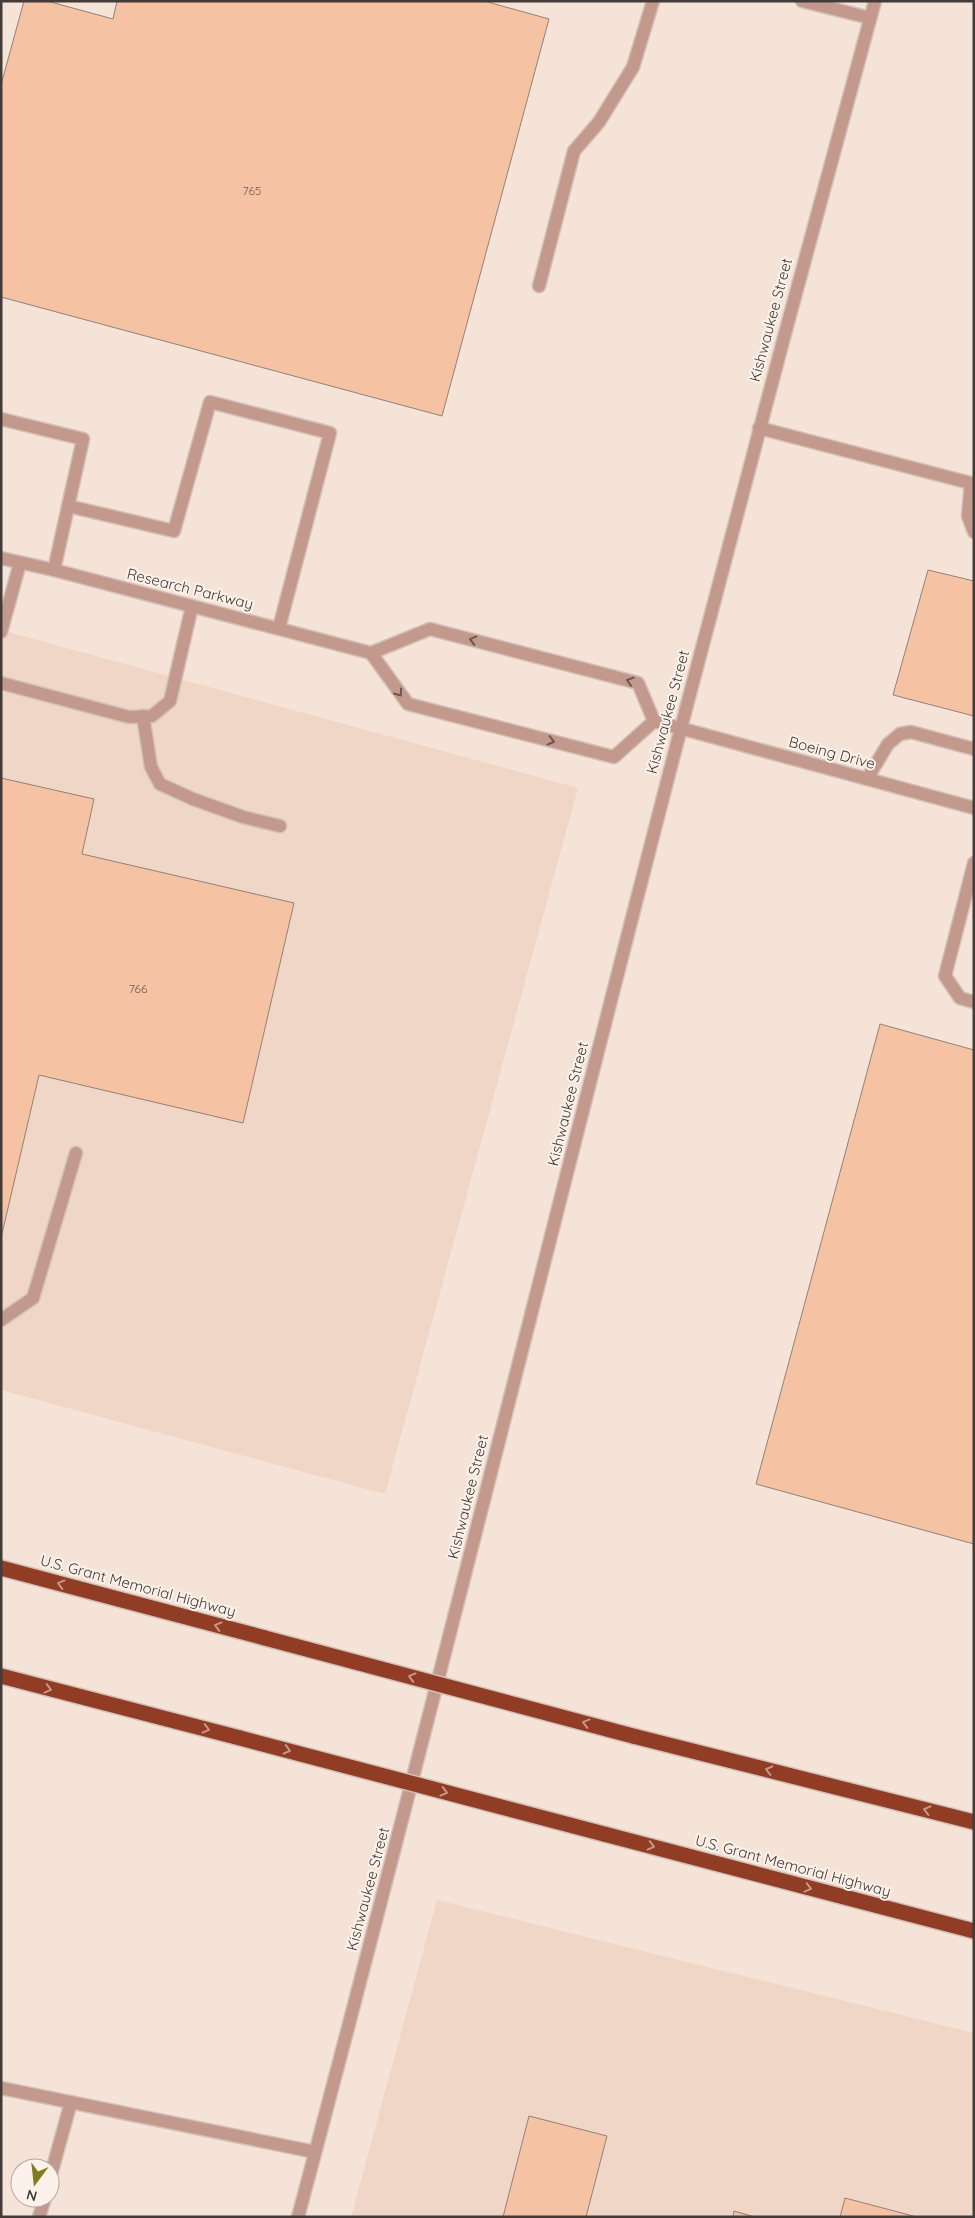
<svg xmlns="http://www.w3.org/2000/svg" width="975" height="2218" viewBox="0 0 975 2218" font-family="Quicksand,sans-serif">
<rect width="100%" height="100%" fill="#f6e3d8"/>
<g fill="#efd6c7">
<path d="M1 630 578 788 385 1494 1 1390Z"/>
<path d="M437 1900 974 2033V2217H351Z"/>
</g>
<g fill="#f6c2a4" stroke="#928177">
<path d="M24 1H47L113 19 117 1H484L549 19 442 416 1 297V85Z"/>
<path d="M928 570 974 581V716L893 695Z"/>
<path d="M1 778 94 799 82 854 294 903 243 1123 39 1075 1 1238Z"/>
<path d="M880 1024 974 1050V1544L756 1484Z"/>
<path d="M529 2116 607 2136 586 2217H503Z"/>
<path d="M845 2198 917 2217H840Z"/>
<path d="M734 2211 755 2217H733Z"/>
</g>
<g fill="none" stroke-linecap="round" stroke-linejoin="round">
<defs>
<g id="minor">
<path d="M802 1 870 18"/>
<path d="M539 286 574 151 599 122 633 67 653 1"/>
<path d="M1 419 83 439 54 570"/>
<path d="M759 428 974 484"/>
<path d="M971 483 968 516 974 532"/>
<path d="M68 506 174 531 210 402 330 433 279 628"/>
<path d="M1 558 54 570 371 653 430 629 638 683 654 721"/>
<path d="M1 632 20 563"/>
<path d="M371 653 408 704 614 757 654 721"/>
<path d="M1 683 129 717 152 716 170 701 192 606"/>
<path d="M143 716 151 767 160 784 193 799 243 817 280 826"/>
<path d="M654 721 974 808"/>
<path d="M867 779 888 744 900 734 911 732 974 749"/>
<path d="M974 863 945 976 960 998 974 1002"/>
<path d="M1 1320 33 1298 76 1153"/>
<path d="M1 2088 315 2152"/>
<path d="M50 2178 71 2102"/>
<path d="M39 2217 45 2198"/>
<path d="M298 2217C431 1720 553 1221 682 724 745 482 809 242 875 1"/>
</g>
<g id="highway">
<path d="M1 1568 265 1638"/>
<path d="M1 1676 240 1738"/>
<path d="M633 1736 974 1822"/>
<path d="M604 1834 974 1931"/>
</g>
</defs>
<use href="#minor" stroke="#d2c1b8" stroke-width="15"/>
<use href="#highway" stroke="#d2c1b8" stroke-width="18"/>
<use href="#minor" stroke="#c4998d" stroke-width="12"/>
<use href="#highway" stroke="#913c24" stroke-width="15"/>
<defs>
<g id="highway-bridge">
<path d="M265 1638 633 1736"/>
<path d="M240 1738 604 1834"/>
</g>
</defs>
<use href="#highway-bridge" stroke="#d2c1b8" stroke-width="18" stroke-linecap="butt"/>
<use href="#highway-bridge" stroke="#913c24" stroke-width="15"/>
</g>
<defs><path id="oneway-chevron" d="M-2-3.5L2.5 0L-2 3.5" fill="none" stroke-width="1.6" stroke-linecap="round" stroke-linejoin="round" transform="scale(1.25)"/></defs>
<g stroke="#6a5751">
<use href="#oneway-chevron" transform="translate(473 640) rotate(-165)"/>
<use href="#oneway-chevron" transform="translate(630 681) rotate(-162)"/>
<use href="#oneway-chevron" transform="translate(399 693) rotate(54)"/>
<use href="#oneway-chevron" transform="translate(551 741) rotate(14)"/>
</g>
<g stroke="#c79788">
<use href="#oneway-chevron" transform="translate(61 1584) rotate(-165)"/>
<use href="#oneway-chevron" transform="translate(218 1626) rotate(-165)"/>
<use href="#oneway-chevron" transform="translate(412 1677) rotate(-165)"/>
<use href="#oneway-chevron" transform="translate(48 1689) rotate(15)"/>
<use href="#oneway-chevron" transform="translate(586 1723) rotate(-165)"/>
<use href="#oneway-chevron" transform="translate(206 1729) rotate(15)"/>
<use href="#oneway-chevron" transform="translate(287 1750) rotate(15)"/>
<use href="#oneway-chevron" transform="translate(769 1770) rotate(-166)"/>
<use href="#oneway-chevron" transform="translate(444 1792) rotate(15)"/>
<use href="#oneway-chevron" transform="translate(927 1810) rotate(-166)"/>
<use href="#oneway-chevron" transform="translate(651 1846) rotate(15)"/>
<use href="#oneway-chevron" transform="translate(808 1888) rotate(15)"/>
</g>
<g text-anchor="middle" stroke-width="4" stroke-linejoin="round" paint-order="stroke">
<g font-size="12" fill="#705d52">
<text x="252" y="195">765</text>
<text x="138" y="993">766</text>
</g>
<g font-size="15" fill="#433b37" stroke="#fdf2eb">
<text transform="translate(771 320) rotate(-75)" y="5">Kishwaukee Street</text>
<text transform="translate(190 589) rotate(14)" y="5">Research Parkway</text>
<text transform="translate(668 712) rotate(-75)" y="5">Kishwaukee Street</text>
<text transform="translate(832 753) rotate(15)" y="5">Boeing Drive</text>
<text transform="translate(568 1104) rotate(-76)" y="5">Kishwaukee Street</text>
<text transform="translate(468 1497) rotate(-76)" y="5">Kishwaukee Street</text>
<text transform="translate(138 1586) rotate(15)" y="5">U.S. Grant Memorial Highway</text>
<text transform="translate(793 1866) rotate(15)" y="5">U.S. Grant Memorial Highway</text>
<text transform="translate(368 1889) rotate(-75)" y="5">Kishwaukee Street</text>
</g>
</g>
<rect width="975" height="2218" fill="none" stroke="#433b37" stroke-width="5"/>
<g transform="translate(35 2183) rotate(195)"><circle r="24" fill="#fdf2eb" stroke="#b3a9a3"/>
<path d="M0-4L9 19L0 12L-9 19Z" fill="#847b21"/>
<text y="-8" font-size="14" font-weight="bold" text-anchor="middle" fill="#433b37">N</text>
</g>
</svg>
